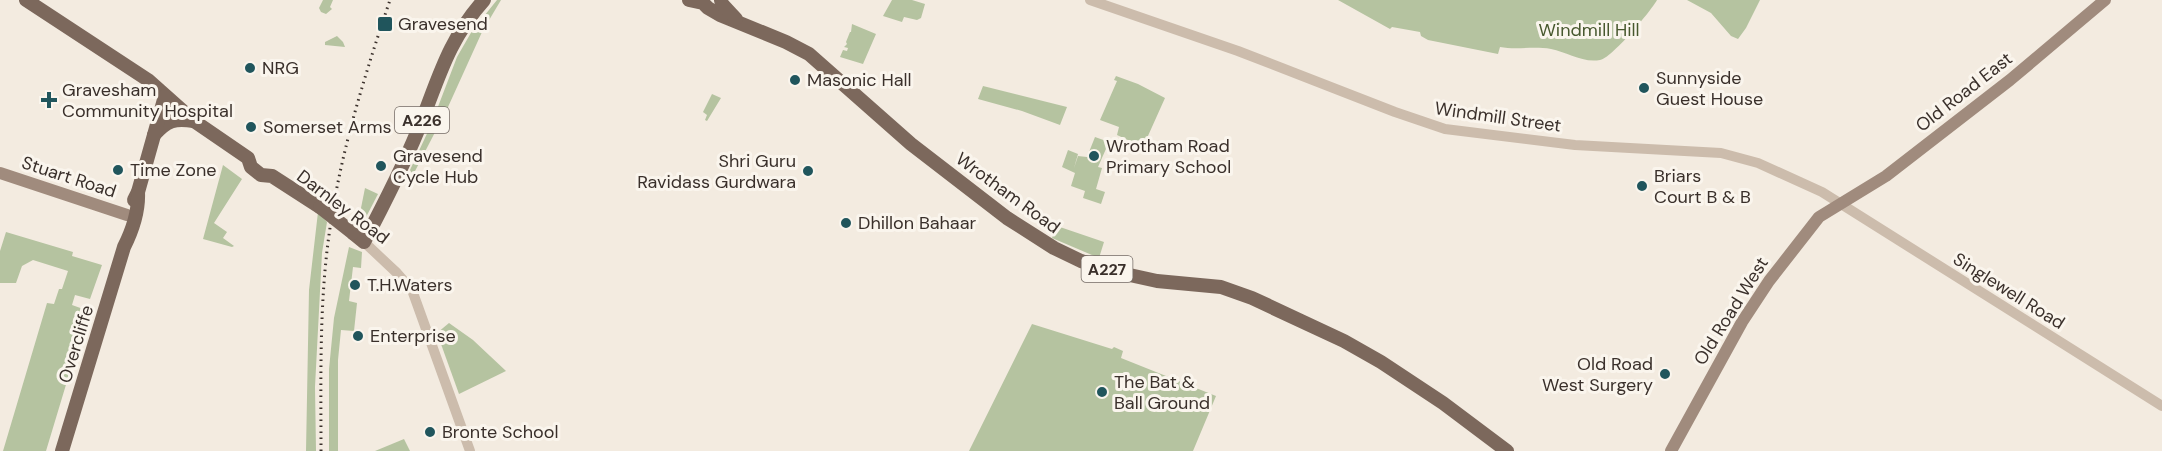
<svg xmlns="http://www.w3.org/2000/svg" width="2162" height="451" viewBox="0 0 2162 451" font-family="'DM Sans',sans-serif">
<rect width="100%" height="100%" fill="#f3ebe0"/>
<g fill="#b5c3a0">
<path d="M323 0H333L330 7 332 9 326 14 321 12 319 8Z"/>
<path d="M497 0H501L482 32 448 107 413 175 410 170 431 125 457 57 472 31Z"/>
<path d="M892 0H912L925 4 921 18 917 20 904 17 902 22 883 16Z"/>
<path d="M1338 0H1657C1651 11 1611 59 1600 60 1582 63 1567 52 1551 49 1534 46 1516 50 1500 47L1498 54 1428 40 1421 36 1420 32 1392 27 1390 29Z"/>
<path d="M1687 0H1760L1746 28 1738 39 1731 36 1711 13Z"/>
<path d="M852 24 876 34 863 64 840 57 843 50 847 51 848 48 844 47 847 44 846 42 850 32H851Z"/>
<path d="M337 36 343 42 345 47 325 45V42Z"/>
<path d="M1116 76 1138 84 1165 98 1143 147 1117 135 1119 127 1100 120 1117 81 1114 80Z"/>
<path d="M983 86 1067 107 1060 125 1022 111 978 99Z"/>
<path d="M712 94 721 98 707 121 705 120 707 115 703 112Z"/>
<path d="M1095 137 1109 142 1098 167 1102 168 1096 189 1105 192 1101 204 1083 198 1085 191 1071 186 1075 173 1062 167 1068 150 1078 154 1074 168 1078 156 1087 157Z"/>
<path d="M223 165 242 179 214 223 227 232 223 238 234 246 232 247 203 239Z"/>
<path d="M365 188 378 194 363 223 357 228Z"/>
<path d="M318 212 327 222 322 253 315 387 316 451H306L309 290Z"/>
<path d="M1057 226 1104 242 1099 258 1052 238Z"/>
<path d="M6 232 73 252 72 256 102 265 90 299 75 295 72 305 86 310 87 315 46 451H3L47 303 54 304 59 289H62L68 271 33 260 22 266 16 283H0V251Z"/>
<path d="M349 247 362 252 361 268 353 267 349 301 357 303 354 331 341 330 338 360V451H329V369L334 318Z"/>
<path d="M449 323 473 340 506 371 459 394 437 333Z"/>
<path d="M1032 324 1112 349 1114 347 1123 351 1121 358 1216 396 1193 451H969Z"/>
<path d="M404 439 410 451H375Z"/>
</g>
<g fill="none" stroke-linecap="round" stroke-linejoin="round">
<g stroke="#ccbcac" stroke-width="10">
<path d="M1090 0 1238 51 1395 112 1445 129 1575 145 1721 153 1758 163 1822 192 2162 406"/>
<path d="M364 242 397 273 412 290 470 451"/>
</g>
<g stroke="#a08b7d" stroke-width="12">
<path d="M0 173 127 215"/>
<path d="M1671 451 1742 322 1769 281 1819 217 1886 176 2010 80 2105 0"/>
</g>
<g stroke="#7c685c" stroke-width="14">
<path d="M26 0 148 80 194 121 248 158 251 167 261 175 272 176 320 207"/>
<path d="M689 0 703 3 708 8 720 15 786 42 809 54 911 144 1007 218 1054 248 1081 261 1116 272 1157 281 1221 287 1252 298 1344 341 1381 362 1443 403 1507 451"/>
<path d="M721 0 722 4 736 19"/>
<path d="M154 135C167 120 175 118 194 121"/>
<path d="M134 200 138 192 165 96"/>
<path d="M353 233 364 242C383 206 402 169 418 130 438 81 447 41 484 0"/>
<path d="M62 451 124 247C133 229 139 212 138 192"/>
</g>
<path stroke="#3a302b" stroke-width="3" stroke-dasharray="1.5 4.5" stroke-linecap="butt" d="M321 451C321 377 319 302 330 228 341 151 365 74 390 0"/>
<path stroke="#7c685c" stroke-width="14" d="M320 207 353 233"/>
</g>
<g fill="#20555c" stroke="#faf5ed" stroke-width="2">
<rect x="377" y="16" width="16" height="16" rx="3"/>
<circle cx="250" cy="68" r="6"/>
<circle cx="795" cy="80" r="6"/>
<circle cx="1644" cy="88" r="6"/>
<path d="M46 91h6v6h6v6h-6v6h-6v-6h-6v-6h6z"/>
<circle cx="251" cy="127" r="6"/>
<circle cx="1094" cy="156" r="6"/>
<circle cx="381" cy="166" r="6"/>
<circle cx="118" cy="170" r="6"/>
<circle cx="808" cy="171" r="6"/>
<circle cx="1642" cy="186" r="6"/>
<circle cx="846" cy="223" r="6"/>
<circle cx="355" cy="285" r="6"/>
<circle cx="358" cy="336" r="6"/>
<circle cx="1665" cy="374" r="6"/>
<circle cx="1102" cy="392" r="6"/>
<circle cx="430" cy="432" r="6"/>
</g>
<g text-anchor="middle" stroke-width="6" stroke-linejoin="round" paint-order="stroke">
<g fill="#faf5ed" stroke="#746b65" stroke-width="1.5">
<rect x="395" y="107" width="54" height="26" rx="4.5"/>
<rect x="1081.5" y="256" width="51" height="26" rx="4.5"/>
</g>
<g font-size="16" font-weight="bold" fill="#3a302b">
<text x="422" y="126">A226</text>
<text x="1107" y="275">A227</text>
</g>
<g font-size="18" fill="#3a302b" stroke="#faf5ed" text-anchor="start">
<text x="398" y="30">Gravesend</text>
<text x="262" y="74">NRG</text>
<text x="1656" y="84">Sunnyside<tspan x="1656" dy="21">Guest House</tspan></text>
<text x="807" y="86">Masonic Hall</text>
<text x="62" y="96">Gravesham<tspan x="62" dy="21">Community Hospital</tspan></text>
<text x="263" y="133">Somerset Arms</text>
<text x="1106" y="152">Wrotham Road<tspan x="1106" dy="21">Primary School</tspan></text>
<text x="393" y="162">Gravesend<tspan x="393" dy="21">Cycle Hub</tspan></text>
<text x="796" y="167" text-anchor="end">Shri Guru<tspan x="796" dy="21">Ravidass Gurdwara</tspan></text>
<text x="130" y="176">Time Zone</text>
<text x="1654" y="182">Briars<tspan x="1654" dy="21">Court B &amp; B</tspan></text>
<text x="858" y="229">Dhillon Bahaar</text>
<text x="367" y="291">T.H.Waters</text>
<text x="370" y="342">Enterprise</text>
<text x="1653" y="370" text-anchor="end">Old Road<tspan x="1653" dy="21">West Surgery</tspan></text>
<text x="1114" y="388">The Bat &amp;<tspan x="1114" dy="21">Ball Ground</tspan></text>
<text x="442" y="438">Bronte School</text>
</g>
<g font-size="18" fill="#47582e" stroke="#faf5ed">
<text x="1589" y="36">Windmill Hill</text>
</g>
<g font-size="18" fill="#3a302b" stroke="#faf5ed">
<text transform="translate(1964 92) rotate(-38)" y="6">Old Road East</text>
<text transform="translate(1498 117) rotate(8)" y="6">Windmill Street</text>
<text transform="translate(69 177) rotate(18)" y="6">Stuart Road</text>
<text transform="translate(1008 193) rotate(36)" y="6">Wrotham Road</text>
<text transform="translate(343 207) rotate(37)" y="6">Darnley Road</text>
<text transform="translate(2009 291) rotate(32)" y="6">Singlewell Road</text>
<text transform="translate(1731 311) rotate(-58)" y="6">Old Road West</text>
<text transform="translate(76 344) rotate(-73)" y="6">Overcliffe</text>
</g>
</g>
</svg>
